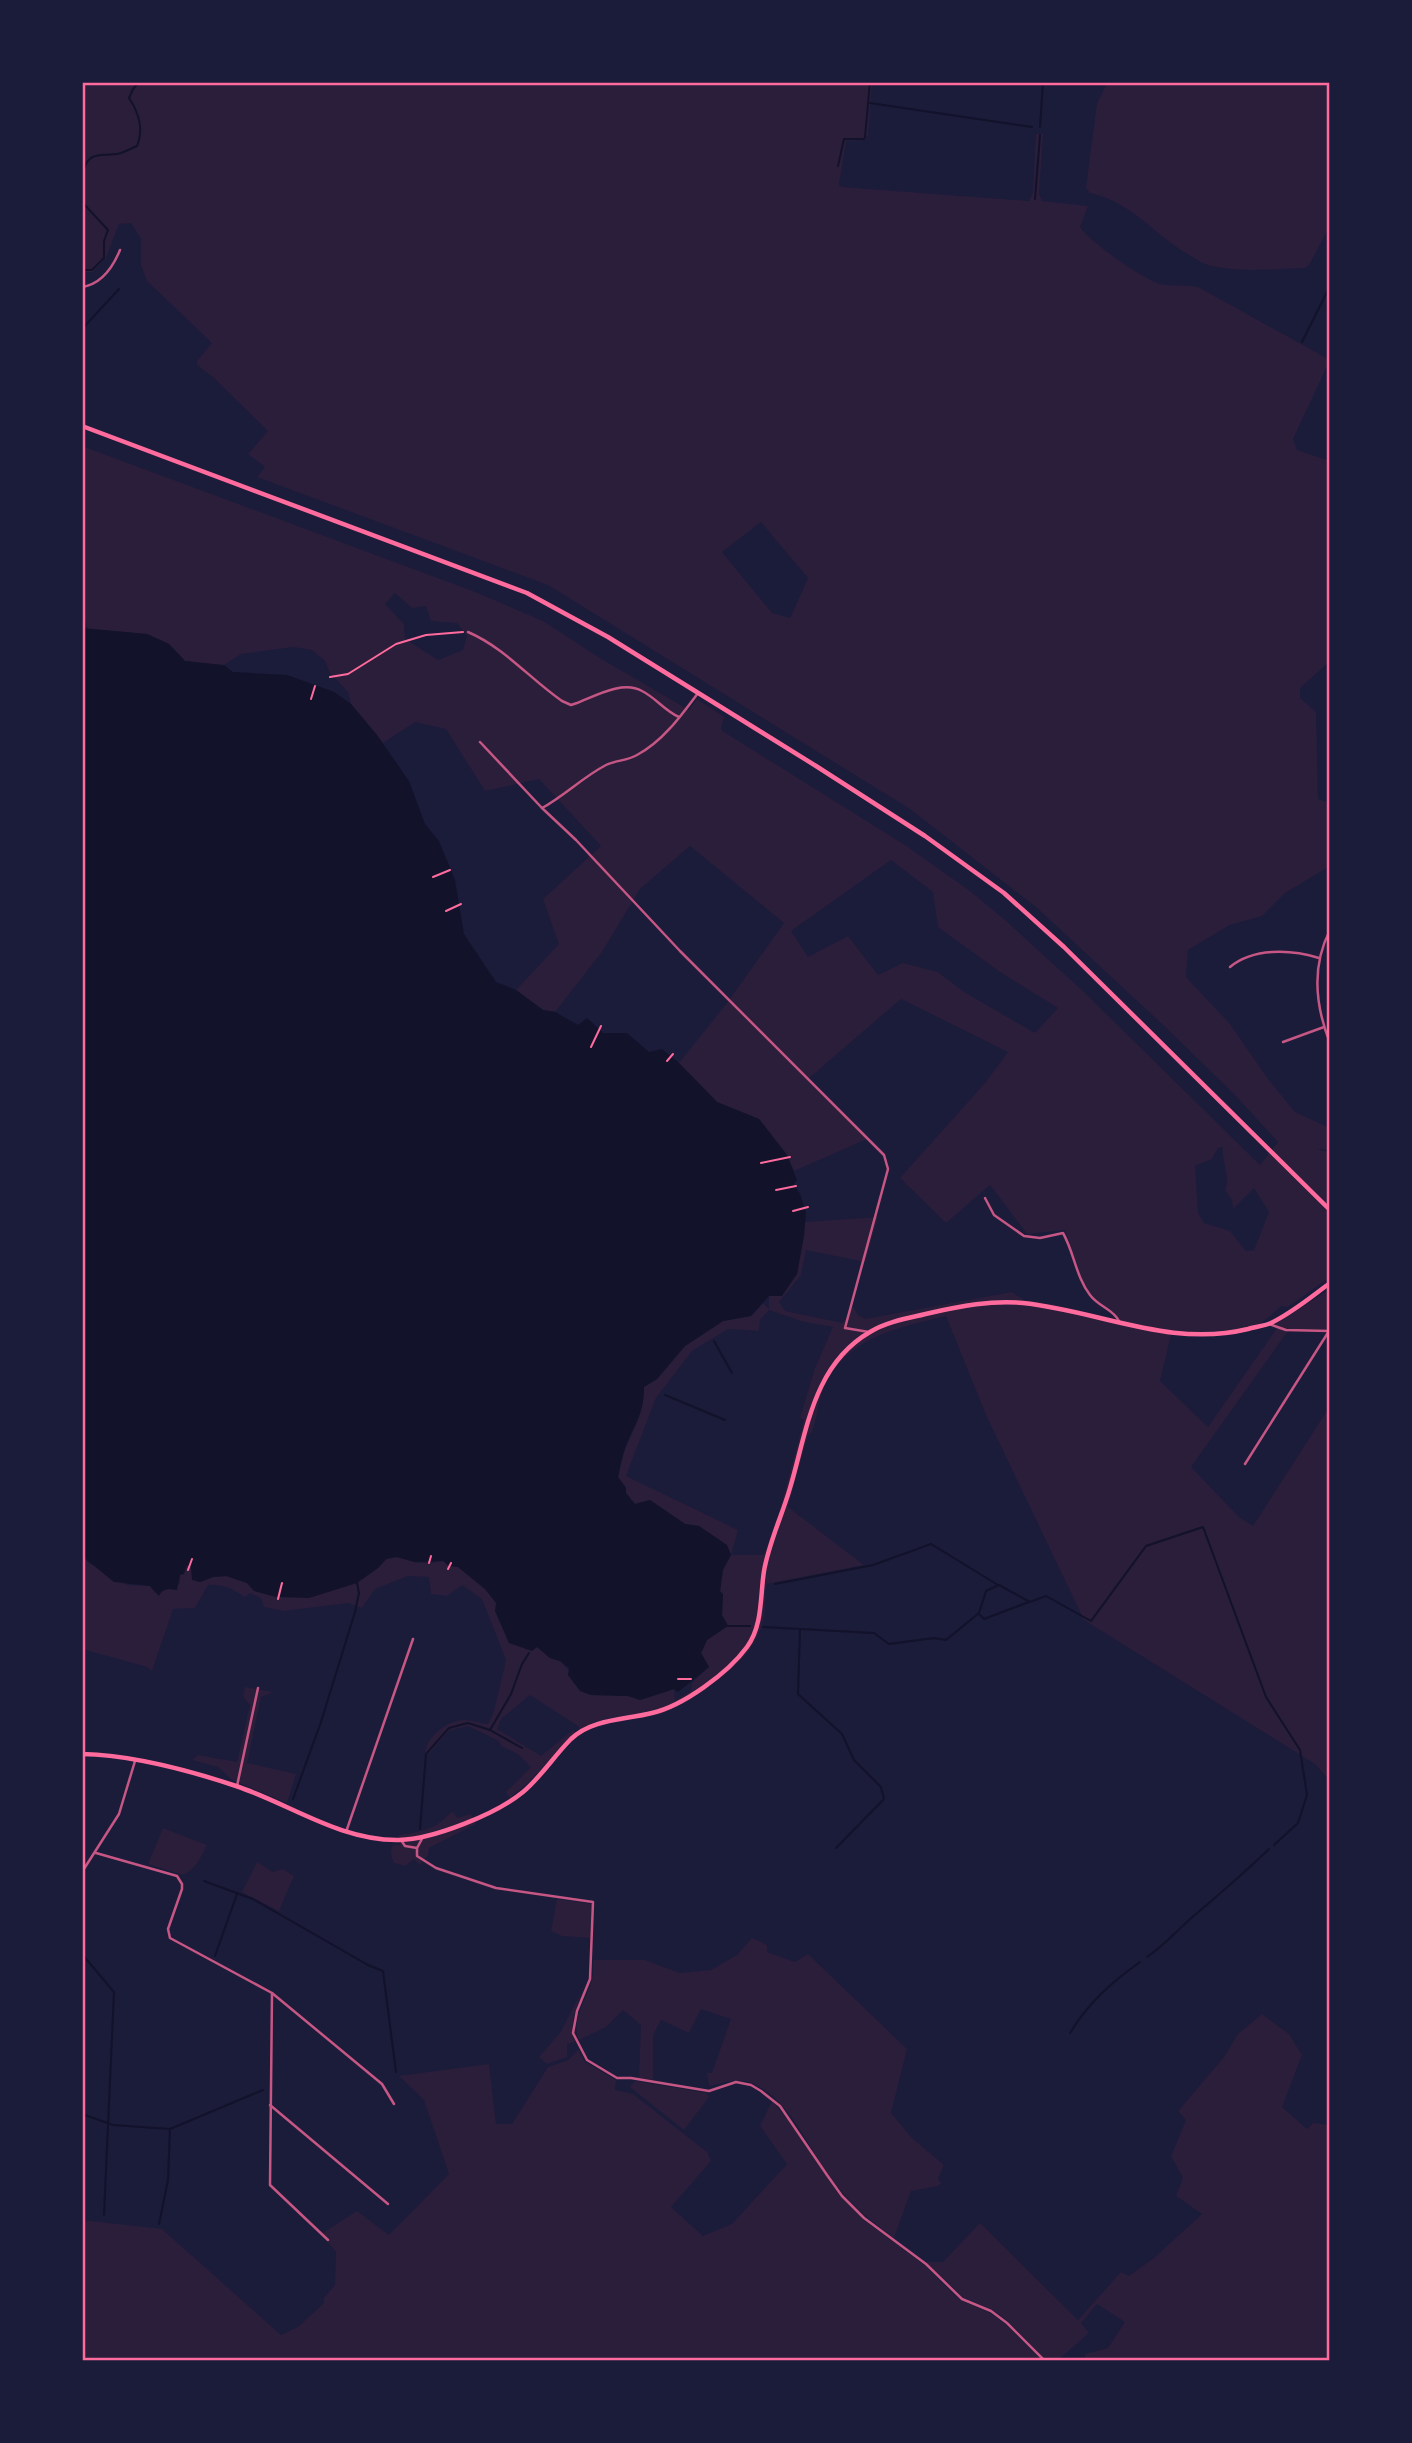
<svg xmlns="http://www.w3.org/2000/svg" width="1412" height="2443" viewBox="0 0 1412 2443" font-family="Inter,sans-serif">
<rect width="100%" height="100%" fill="#1b1b3a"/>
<g fill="#2a1e3b" fill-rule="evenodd">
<path d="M82 82H872L868 135 865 140 846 141 839 185 842 187 1029 201 1033 192 1036 134H1043L1039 194 1042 201 1088 206 1080 227C1090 242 1143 279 1160 284 1172 287 1185 284 1198 287L1330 360 1293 439 1297 450 1330 461V661L1300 688V698L1316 712 1318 799 1330 803V866L1285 893 1262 916 1230 925 1188 950 1186 977 1230 1024 1268 1079 1295 1112 1330 1128V1150L1316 1149 1330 1152V1277L1288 1307 1281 1306C1248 1340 1216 1337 1171 1335L1160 1381 1208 1427 1277 1328 1273 1326 1330 1289V1331H1288L1191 1467 1239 1517 1253 1526 1330 1406V1781L1315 1764 1084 1620 986 1415 946 1316C897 1328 848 1337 825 1385 819 1399 817 1417 812 1432L808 1435 788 1507 864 1565 766 1584C765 1598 766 1614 761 1628 748 1668 694 1697 659 1715L656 1710 595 1722 581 1731 578 1726 530 1695 501 1719 497 1729 541 1756 573 1730 576 1733 528 1783 510 1798 506 1792 531 1767 518 1754 501 1746 499 1741 468 1726 450 1730 425 1758C423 1739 446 1720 465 1720 472 1720 480 1723 488 1724L494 1711 506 1660 482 1599 462 1585 447 1596 431 1594 429 1577 408 1576 375 1589 362 1608 348 1603 283 1611 264 1607 261 1598 250 1593 245 1597C232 1589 224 1584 208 1585L195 1608 173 1609 152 1671 147 1667 82 1649V1556L89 1563 127 1585 150 1586 155 1593 180 1583V1575L186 1565 191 1567 192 1574 200 1582 213 1577 226 1576 247 1583 378 1568C392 1551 396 1558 414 1562 423 1564 434 1563 443 1561L449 1566 458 1567 485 1589 537 1647 550 1658 560 1661 591 1695 628 1696 640 1700 674 1689 675 1701 691 1691 692 1683 709 1667 701 1653 707 1640 728 1626 722 1615 723 1595 720 1591 723 1570 699 1526 685 1524 650 1500 635 1504 625 1493 626 1488 618 1477C621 1467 622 1455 627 1445 636 1425 644 1409 644 1387L657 1379 685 1346 723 1321 751 1316 763 1303 769 1309V1296L797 1274 805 1222 878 1217 865 1262 806 1250 801 1275 779 1302 785 1311 843 1323 853 1306 858 1315 865 1319 1012 1292 1024 1300 1057 1305 1120 1320C1113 1307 1100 1306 1091 1294 1078 1276 1073 1250 1065 1230L1027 1234 990 1185 946 1223 900 1178 985 1083 1008 1052 901 999 808 1079 867 1139 794 1171 787 1155 759 1119 717 1102 679 1063 727 1003 784 923 690 846 640 889 602 952 555 1012 543 1010 516 990 559 944 543 899 601 846 539 779 485 791 446 729 415 722 383 743 351 704 348 692 330 673 325 661 312 650 293 647 241 654 224 665H217L185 661 169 644 147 634 88 629 82 612V446L478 593 543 621 600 658 689 710 697 699 724 717 721 730 908 847 970 891 1005 920 1084 992 1260 1165 1278 1142 1235 1095 1161 1023 1036 907 910 809 548 585 257 477 265 467 248 454 268 431 215 379 197 365V361L212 343 147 281 141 265V238L131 223 119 224 106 258 93 272H82ZM761 522 808 578 790 618 772 613 722 552ZM395 593 412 608 426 606 431 621 457 623 467 636 463 650 438 660 405 639 404 624 385 604ZM891 860 933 892 938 927 1000 972 1058 1008 1035 1033 964 992 938 972 903 963 878 975 848 936 808 957 791 931ZM1223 1147C1221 1161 1231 1176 1225 1190L1232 1200 1233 1209 1254 1188 1269 1212 1254 1250 1246 1251 1230 1231 1204 1223 1198 1213 1195 1166 1212 1159 1218 1148ZM769 1310 804 1322 833 1327 815 1368 800 1418 804 1420 781 1506 764 1555H731L738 1530 626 1476 656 1398 692 1351 728 1329 759 1331 760 1320Z"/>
<path d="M1108 82H1330V226L1309 265 1305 268C1274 269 1238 273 1208 265 1201 263 1195 258 1189 255 1153 234 1132 202 1090 193L1086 188 1097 103Z"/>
<path d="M245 1687 273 1692 261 1697 247 1763 296 1774 287 1803 232 1780 218 1767 192 1760 198 1755 237 1762 250 1705 243 1697Z"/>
<path d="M453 1812 457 1818 471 1814 476 1824 429 1848 428 1855 420 1865 414 1859 405 1866 394 1863C391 1857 390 1851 393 1845H400L399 1835C412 1833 428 1831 439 1823 445 1820 446 1815 453 1812Z"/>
<path d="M163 1828 207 1845C200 1859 196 1869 183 1875L148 1864Z"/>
<path d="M257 1862 273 1872 283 1869 294 1876 279 1911 242 1892Z"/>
<path d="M557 1899 592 1904 590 1938 562 1936 551 1931Z"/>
<path d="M752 1938 767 1945V1952L795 1962 808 1954 907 2049 891 2113 912 2138 944 2165 938 2179 941 2183 938 2186 911 2191 894 2238C868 2219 846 2200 828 2174 806 2143 788 2098 752 2083 738 2077 723 2083 709 2086L707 2073H712L731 2019 701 2009 689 2033 661 2020 653 2035V2080L639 2078 641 2025 623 2010 606 2027 579 2040C570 2019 588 1999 592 1978 594 1973 593 1966 593 1960H645L680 1973 711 1970 737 1955Z"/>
<path d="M582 1991C576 2007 569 2025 575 2042L567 2044V2057L547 2064 539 2057 560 2033Z"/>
<path d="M1262 2014 1289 2034 1302 2055 1282 2107 1307 2129 1313 2123 1330 2125V2361H1085V2354L1108 2348 1125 2322 1097 2304 1081 2323 1089 2333 1057 2361H1047L1008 2321 993 2310 963 2297 926 2262H943L980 2223 1078 2320 1121 2272 1129 2276 1154 2258 1202 2214 1176 2196 1183 2178 1171 2156 1186 2120 1178 2111 1225 2056 1237 2035Z"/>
<path d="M578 2050 585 2062 616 2080 615 2090 633 2094 707 2152 711 2161 671 2207 703 2236 732 2224 787 2164 760 2126 772 2101 791 2123 841 2197 863 2219 923 2264 960 2300 990 2313 1005 2324 1042 2361H82V2220L162 2229 281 2335 298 2327 324 2303V2298L335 2285 336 2252 321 2234 357 2211 389 2235 449 2174 424 2100 399 2076 489 2064 496 2124H512L548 2067 568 2060Z"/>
<path d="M635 2081 707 2093 709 2097 684 2130 630 2087Z"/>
</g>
<path fill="#12122b" d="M82 628 147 634 169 644 185 661 224 665 233 672 287 675 334 692 351 704 377 735 409 781 425 824 439 841 455 880 464 934 496 982 516 990 543 1010 555 1012 578 1025 587 1018 603 1033H627L649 1052 662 1049 679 1063 717 1102 759 1119 787 1155 797 1180 794 1184 800 1194 806 1212 804 1236 797 1274 782 1296H769L751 1316 723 1321 685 1346 657 1379 644 1387C644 1416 634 1424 625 1448 622 1457 620 1467 618 1477L626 1488V1493L635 1504 650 1500 685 1524 699 1526 727 1545 731 1555 723 1570 720 1591 723 1594 722 1615 728 1626 707 1640 701 1653 709 1667 678 1692 674 1689 640 1700 628 1696 591 1695 580 1691 568 1675 569 1668 560 1661 550 1658 537 1647 532 1651 509 1643 495 1611 496 1603 485 1589 458 1567 449 1566 443 1561 415 1562 397 1557 386 1559 378 1568 357 1583 309 1598 276 1597 254 1591 247 1583 226 1576 213 1577 200 1582 192 1580 191 1567 187 1565 184 1574 180 1575 177 1590C169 1589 163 1588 159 1596L150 1586 114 1582 82 1556Z"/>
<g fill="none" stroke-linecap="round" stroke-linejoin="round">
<g stroke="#12122b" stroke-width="2">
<path d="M870 103 1032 127"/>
<path d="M1040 127 1043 82"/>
<path d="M838 166 844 139H864L865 137 870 82"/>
<path d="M82 175C88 148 101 158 121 153 127 151 132 148 137 146 144 129 139 113 129 98L133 89 139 82"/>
<path d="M1035 199 1040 135"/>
<path d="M82 202 108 230 104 241V258L92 270H82"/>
<path d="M82 329 119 289"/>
<path d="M1302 342 1330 286"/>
<path d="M714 1341 732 1373"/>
<path d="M665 1395 725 1420"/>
<path d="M775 1584 873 1565 931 1544 998 1585"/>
<path d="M980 1615 984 1619 1029 1602"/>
<path d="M728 1626H750"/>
<path d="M763 1627 874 1633 889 1644 934 1638 946 1640 979 1613 986 1591 999 1585 1030 1602 1046 1596 1091 1621 1146 1546 1203 1527 1266 1697 1300 1750 1307 1795 1298 1823 1274 1845"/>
<path d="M800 1630 798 1694 842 1734 854 1760 881 1787 884 1799 836 1848"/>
<path d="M490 1730 522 1748"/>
<path d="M293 1799 321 1722 355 1612 359 1593 357 1583"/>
<path d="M420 1829 426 1754 449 1728 468 1723 490 1730 511 1694 522 1664 529 1653"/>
<path d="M204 1881 253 1899 368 1965 383 1971 396 2072"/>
<path d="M82 1954 114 1992 104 2215"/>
<path d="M215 1956 237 1894"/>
<path d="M1147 1957C1165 1945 1179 1928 1196 1914 1221 1893 1245 1872 1269 1849"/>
<path d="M1070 2033C1088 2003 1112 1982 1140 1962"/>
<path d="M82 2114 113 2125 170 2129 263 2090"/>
<path d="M159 2224 168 2180 170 2129"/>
</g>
<g stroke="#ff6b9d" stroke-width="2">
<path d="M330 677 348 674 396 644 426 635 463 632"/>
<path d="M311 699 315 686"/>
<path d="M433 877 450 870"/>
<path d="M446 911 461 904"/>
<path d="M591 1047 601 1026"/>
<path d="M667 1061 673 1054"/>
<path d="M761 1163 790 1157"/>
<path d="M776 1190 796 1186"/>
<path d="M793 1211 808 1207"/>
<path d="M429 1563 431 1556"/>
<path d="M448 1569 451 1563"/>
<path d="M188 1570 192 1559"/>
<path d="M278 1599 282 1583"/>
<path d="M678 1679H691"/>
</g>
<g stroke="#c65784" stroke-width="2.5">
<path d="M82 287C102 284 113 267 120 250"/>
<path d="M468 632C505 648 530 679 562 701L571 705 577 703C595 696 623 680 642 691 656 698 665 711 679 717"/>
<path d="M480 742 542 808 576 840 680 951 884 1155 888 1169 845 1328 869 1332"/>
<path d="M542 808C564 796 583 777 606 765 616 760 627 761 637 755 662 742 681 716 698 693"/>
<path d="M1330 930C1311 967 1315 1005 1330 1043"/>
<path d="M1230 967C1253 948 1290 949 1319 958"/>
<path d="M1283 1042 1324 1027"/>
<path d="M985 1198 994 1215 1024 1236 1040 1238 1063 1233C1074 1252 1076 1277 1090 1295 1099 1307 1113 1309 1119 1321"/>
<path d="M1245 1464 1329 1331 1286 1330 1269 1324"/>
<path d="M237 1786 258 1688"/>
<path d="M346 1832 413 1639"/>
<path d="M423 1837 417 1848V1856L436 1868 496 1888 593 1902 590 1979 577 2011 573 2033 587 2060 617 2078H631L709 2091 736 2082 751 2085 761 2091 780 2106 827 2175 842 2196 864 2218 926 2264 962 2299 991 2311 1007 2323 1045 2361"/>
<path d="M401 1840 405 1846 417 1848"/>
<path d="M96 1853 177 1876 182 1884V1889L168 1929 170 1938 272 1993 270 2185 328 2240"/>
<path d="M82 1872 119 1814 135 1761"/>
<path d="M272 1993 382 2084 394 2104"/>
<path d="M270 2105 388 2204"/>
</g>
<path stroke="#ff6b9d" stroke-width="4.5" d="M82 1754C133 1755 188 1770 236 1786 290 1804 340 1841 399 1840 434 1839 496 1814 523 1792 541 1777 554 1756 571 1739 592 1719 624 1720 652 1713 683 1706 728 1673 747 1647 763 1625 760 1596 764 1571 769 1542 782 1516 790 1488 807 1431 813 1365 870 1332 888 1321 910 1318 930 1313 960 1306 992 1300 1023 1303 1100 1311 1170 1348 1248 1329 1255 1327 1264 1326 1271 1323 1292 1313 1311 1297 1330 1283"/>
<path stroke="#ff6b9d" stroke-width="4.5" d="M82 426 527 593 608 637 816 766 925 836 1004 893 1064 947 1330 1210"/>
</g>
<rect width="1412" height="2443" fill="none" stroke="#1b1b3a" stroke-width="168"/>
<rect x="84" y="84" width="1244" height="2275" fill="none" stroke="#ff6b9d" stroke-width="2.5"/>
</svg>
